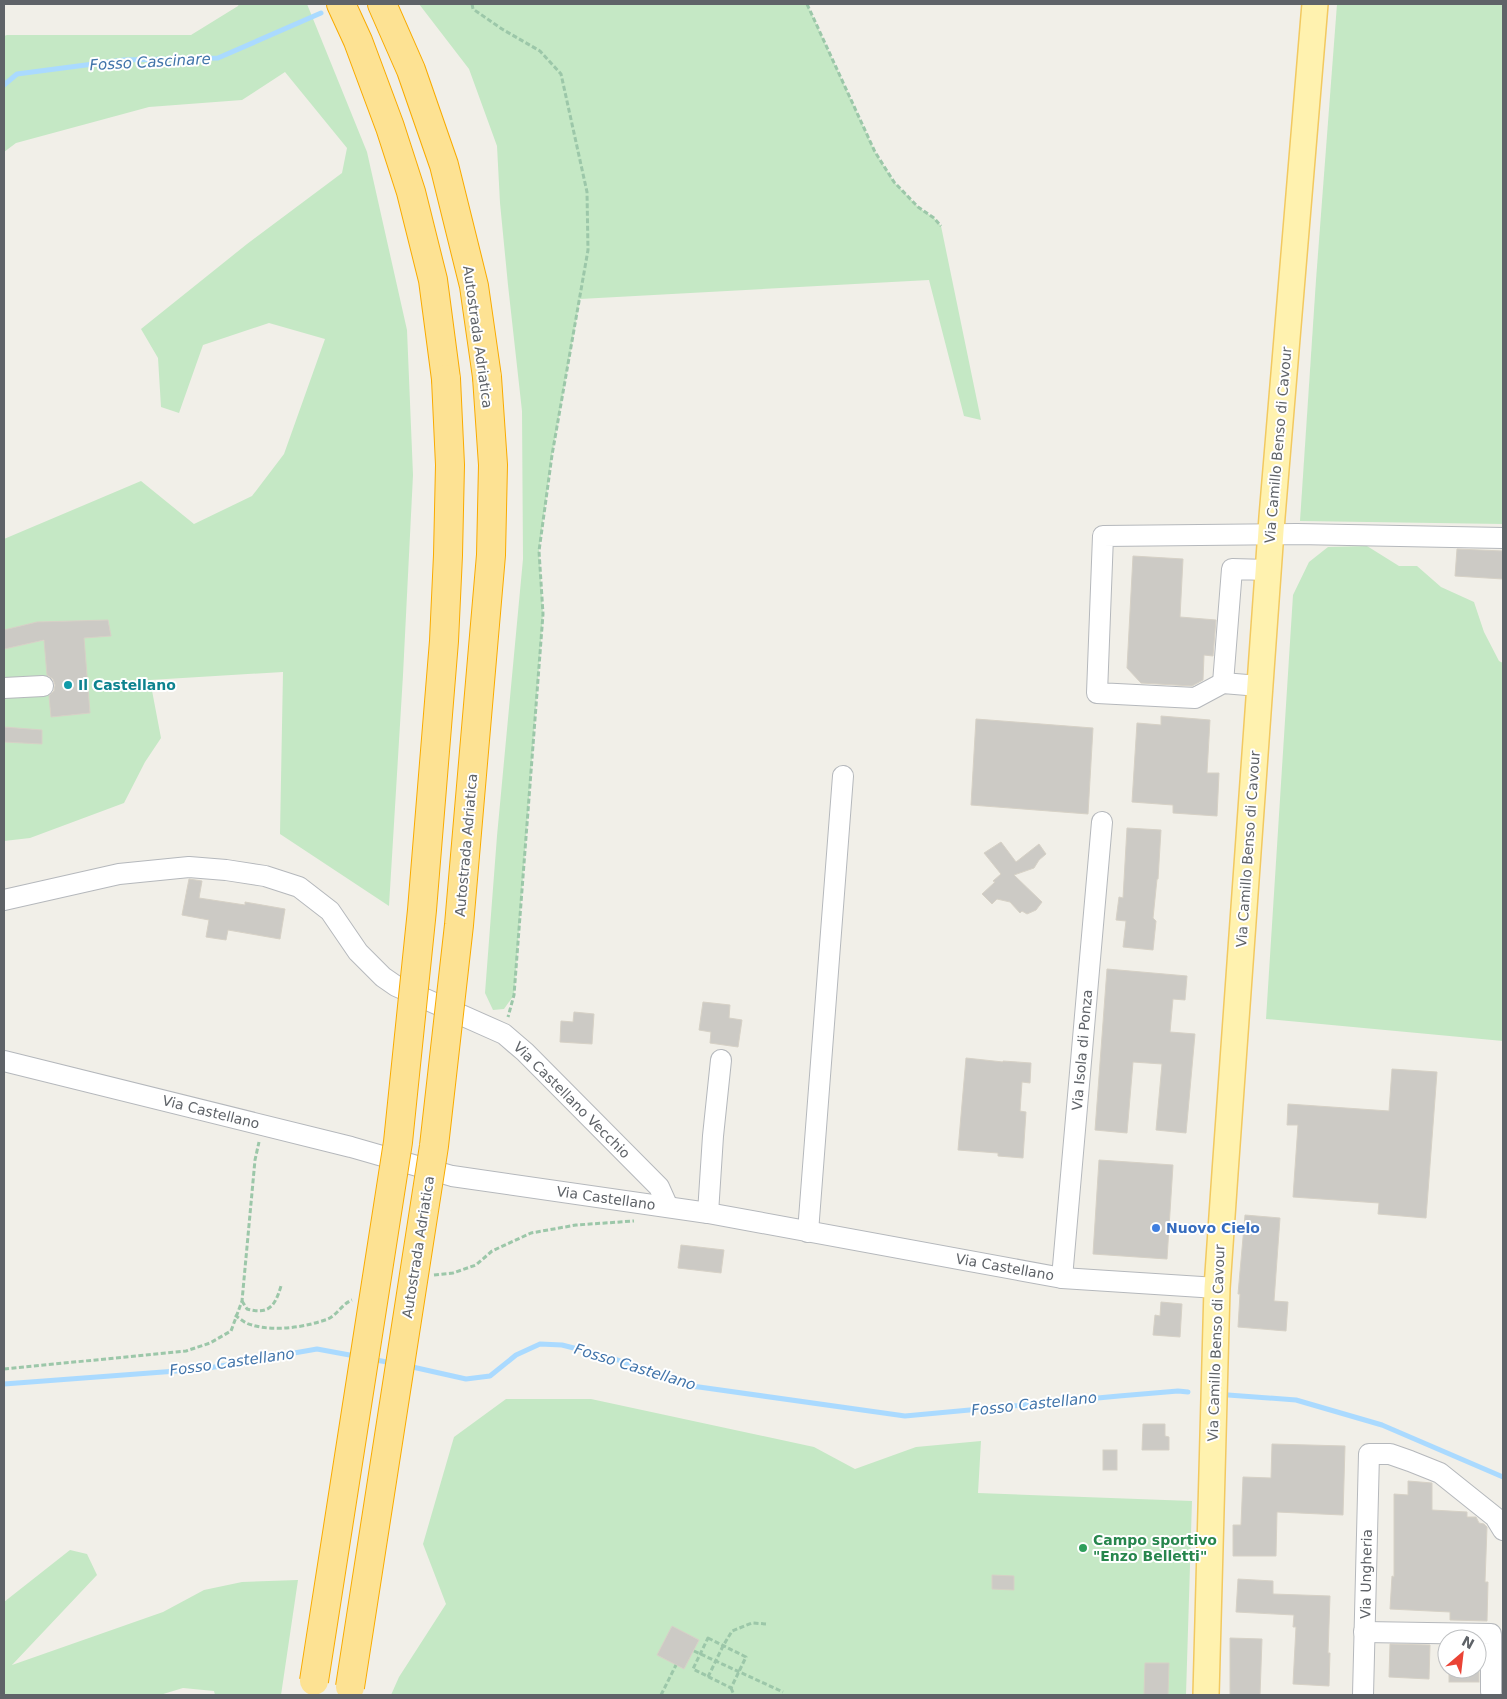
<svg xmlns="http://www.w3.org/2000/svg" width="1507" height="1699" viewBox="0 0 1507 1699" font-family="'DejaVu Sans',sans-serif">
<rect width="100%" height="100%" fill="#f1efe8"/>
<g fill="#c5e8c5" fill-rule="evenodd">
<path d="M239 4H307L367 152 407 330 413 475 403 675 389 906 280 834 283 672 150 680 161 738 145 762 124 803 30 838 4 841V742L42 743 41 730 4 727V649L40 641 111 636 108 620 37 622 4 630V539L141 481 194 524 252 496 284 454 325 339 269 323 203 345 179 413 161 407 158 358 141 329 247 244 342 173 347 148 285 72 242 100 149 107 16 143 4 152V36L7 35H191L238 6ZM85 654 90 713 51 717 46 657Z"/>
<path d="M419 4H807L875 152 894 182 918 207 934 218 941 226 981 420 964 416 929 280 580 299 552 455 539 551 543 614 514 995 504 1009 493 1010 485 993 497 836 523 559 522 411 508 285 500 203 497 146 469 69Z"/>
<path d="M1337 4H1503V524L1300 521 1316 280Z"/>
<path d="M1367 546 1399 566H1417L1441 587 1474 602 1484 632 1499 661 1503 663V1041L1266 1019 1293 595 1309 562 1328 547Z"/>
<path d="M506 1399H591L814 1447 855 1469 916 1447 981 1441 978 1493 1192 1501 1186 1695H391L399 1677 446 1604 423 1544 454 1437ZM672 1626 699 1640 684 1669 657 1655Z"/>
<path d="M70 1550 87 1554 97 1575 12 1665 163 1612 204 1590 242 1582 298 1580 281 1695H215L214 1691 183 1688 160 1695H4V1602Z"/>
</g>
<g fill="none" stroke-linecap="round" stroke-linejoin="round">
<g stroke="#aadaff" stroke-width="5">
<path d="M4 85 17 74 124 60 218 58 321 13"/>
<path d="M371 1359 392 1363"/>
<path d="M408 1366 466 1379 490 1376 516 1355 540 1344 562 1345 609 1357 692 1386 905 1416 1119 1396 1178 1391 1188 1392"/>
<path d="M4 1384 203 1369 317 1349 355 1356"/>
<path d="M1228 1395 1296 1400 1382 1425 1503 1477"/>
</g>
</g>
<g fill="#cccac5" stroke="#d6d1c6">
<path d="M1457 549 1503 551V579L1455 576Z"/>
<path d="M1133 556 1183 559 1180 617 1216 620 1213 656 1204 655 1203 680 1192 686 1141 683 1127 668Z"/>
<path d="M108 620 111 636 84 638 90 713 51 717 49 696 54 691 55 685 53 679 47 675 44 640 4 649V630L37 622Z"/>
<path d="M1161 716 1210 720 1207 773H1219L1217 816 1173 813V805L1132 802 1137 723 1161 725Z"/>
<path d="M976 719 1093 728 1088 814 971 805Z"/>
<path d="M4 727 42 730V744L4 742Z"/>
<path d="M1127 828 1161 830 1158 879H1157L1153 918 1156 921 1153 950 1123 947 1126 921 1116 920 1119 897 1123 898Z"/>
<path d="M1001 842 1016 862 1039 844 1046 854 1039 860 1034 868 1014 875 1042 902 1036 910 1027 914 1022 911 1020 913 1010 902 997 899 992 904 982 894 995 882 993 881 1001 874 984 853Z"/>
<path d="M189 879 202 881 199 898 245 905V902L285 909 280 939 228 930 226 940 206 937 209 920 182 915Z"/>
<path d="M1107 969 1187 976 1185 1000 1173 999 1170 1032 1195 1034 1186 1133 1156 1130 1162 1064 1133 1062 1127 1133 1095 1130Z"/>
<path d="M703 1002 730 1005 729 1018 742 1020 738 1047 710 1043 711 1032 699 1030Z"/>
<path d="M574 1012 594 1014 592 1044 560 1042 561 1021 573 1022Z"/>
<path d="M966 1058 1003 1062V1061L1031 1063 1030 1083 1022 1082 1020 1111 1026 1112 1023 1158 998 1156V1153L958 1150Z"/>
<path d="M1392 1069 1437 1072 1426 1218 1378 1214 1379 1203 1293 1197 1298 1125H1287L1288 1104 1389 1111Z"/>
<path d="M1099 1160 1173 1165 1167 1259 1093 1254Z"/>
<path d="M1245 1215 1280 1218 1274 1301 1288 1302 1286 1331 1238 1327 1240 1294H1238Z"/>
<path d="M681 1245 724 1250 721 1273 678 1268Z"/>
<path d="M1161 1302 1182 1304 1180 1337 1153 1335 1155 1315 1160 1316Z"/>
<path d="M1143 1424H1165V1436L1169 1437V1450H1142Z"/>
<path d="M1272 1444 1345 1446 1343 1515 1277 1512 1276 1556H1233V1525H1241L1243 1477 1271 1478Z"/>
<rect x="1103" y="1450" width="14" height="20"/>
<path d="M1408 1481 1432 1483V1510L1467 1512V1517H1476L1479 1523 1484 1524 1487 1527 1485 1582H1488L1487 1621 1450 1620V1612L1390 1609 1392 1576 1394 1577V1494L1408 1495Z"/>
<path d="M992 1575 1014 1576V1590L992 1589Z"/>
<path d="M1238 1579 1273 1581V1594L1330 1596 1328 1653H1330L1329 1686 1293 1684 1296 1627H1293L1294 1615 1236 1612Z"/>
<path d="M672 1626 699 1640 684 1669 657 1655Z"/>
<path d="M1230 1638 1262 1639 1260 1695H1230Z"/>
<path d="M1390 1644 1430 1645 1429 1679 1389 1677Z"/>
<path d="M1145 1663H1169L1168 1695H1144Z"/>
<rect x="1449" y="1669" width="30" height="13"/>
</g>
<g fill="none" stroke-linecap="round" stroke-linejoin="round">
<defs>
<g id="minor">
<path d="M1223 683 1232 569 1268 570"/>
<path d="M1259 686 1223 683 1195 698 1097 693 1103 536 1297 534 1503 538"/>
<path d="M4 688 43 686"/>
<path d="M4 900 119 874 189 867 226 870 265 876 299 887 330 911 358 952 383 977 396 986 504 1034 525 1052 659 1187 668 1207"/>
<path d="M4 1061 351 1147 452 1176 708 1213 1062 1278 1217 1288"/>
<path d="M708 1213 713 1136 721 1060"/>
<path d="M808 1232 843 776"/>
<path d="M1062 1278 1102 822"/>
<path d="M1364 1632 1491 1634V1692"/>
<path d="M1363 1695 1369 1454H1390L1410 1461 1440 1473 1495 1517 1503 1530"/>
</g>
<path id="major" d="M1206 1695 1217 1288 1225 1173 1272 517 1315 4"/>
<g id="highway">
<path d="M341 4 358 41 390 127 411 192 433 280 446 379"/>
<path d="M382 4 411 70 444 165 474 286 487 377"/>
</g>
</defs>
<use href="#minor" stroke="#b5b8bc" stroke-width="22"/>
<use href="#major" stroke="#f2c960" stroke-width="28"/>
<use href="#highway" stroke="#f9ab00" stroke-width="30"/>
<g stroke="#9cc7a9" stroke-width="3" stroke-dasharray="5 2.5" stroke-linecap="butt">
<path d="M472 4 473 9 502 29 540 51 561 74 587 192 588 250 552 455 539 551 543 614 514 995 508 1017"/>
<path d="M807 4 875 152 894 182 918 207 934 218 941 226"/>
<path d="M434 1275 453 1273 476 1265 492 1251 531 1233 576 1225 634 1221"/>
<path d="M242 1301 247 1309C269 1315 275 1306 281 1286"/>
<path d="M235 1315C240 1319 246 1324 252 1325 274 1332 306 1327 328 1319 337 1315 342 1304 352 1300"/>
<path d="M4 1369 186 1351 210 1343 231 1331 242 1301 255 1160 259 1142"/>
<path d="M708 1638 746 1657 731 1688 693 1669Z"/>
<path d="M694 1651 783 1692"/>
<path d="M708 1677 723 1646 732 1631 752 1623 767 1624"/>
<path d="M731 1688 734 1695"/>
<path d="M661 1695 676 1665"/>
</g>
<use href="#minor" stroke="#fff" stroke-width="20"/>
<use href="#major" stroke="#fff2af" stroke-width="25"/>
<use href="#highway" stroke="#fde293" stroke-width="28"/>
<defs>
<g id="highway-bridge">
<path d="M314 1681 398 1142 422 910 444 641 448 555 450 465 446 379"/>
<path d="M350 1687 434 1146 459 925 491 555 493 465 487 377"/>
</g>
</defs>
<use href="#highway-bridge" stroke="#f9ab00" stroke-width="30" stroke-linecap="butt"/>
<use href="#highway-bridge" stroke="#fde293" stroke-width="28"/>
</g>
<circle fill="#0f9aa8" stroke="#fff" stroke-width="2" cx="68" cy="685" r="5"/>
<circle fill="#3f7fe0" stroke="#fff" stroke-width="2" cx="1156" cy="1228" r="5"/>
<circle fill="#2e9e5b" stroke="#fff" stroke-width="2" cx="1083" cy="1548" r="5"/>
<g text-anchor="middle" stroke-width="4" stroke-linejoin="round" paint-order="stroke">
<g font-size="14" fill="#5f6368" stroke="#fff">
<text transform="translate(478 337) rotate(82)" y="5">Autostrada Adriatica</text>
<text transform="translate(1278 445) rotate(-85)" y="5">Via Camillo Benso di Cavour</text>
<text transform="translate(466 845) rotate(-85)" y="5">Autostrada Adriatica</text>
<text transform="translate(1248 849) rotate(-86)" y="5">Via Camillo Benso di Cavour</text>
<text transform="translate(1082 1050) rotate(-85)" y="5">Via Isola di Ponza</text>
<text transform="translate(572 1100) rotate(45)" y="5">Via Castellano Vecchio</text>
<text transform="translate(211 1112) rotate(14)" y="5">Via Castellano</text>
<text transform="translate(606 1198) rotate(8)" y="5">Via Castellano</text>
<text transform="translate(418 1247) rotate(-81)" y="5">Autostrada Adriatica</text>
<text transform="translate(1005 1267) rotate(10)" y="5">Via Castellano</text>
<text transform="translate(1216 1343) rotate(-88)" y="5">Via Camillo Benso di Cavour</text>
<text transform="translate(1366 1574) rotate(-89)" y="5">Via Ungheria</text>
</g>
<g font-size="14" font-weight="bold" fill="#0d838f" stroke="#fff" text-anchor="start">
<text x="78" y="690">Il Castellano</text>
</g>
<g font-size="14" font-weight="bold" fill="#366cbe" stroke="#fff" text-anchor="start">
<text x="1166" y="1233">Nuovo Cielo</text>
</g>
<g font-size="14" font-weight="bold" fill="#27864d" stroke="#fff" text-anchor="start">
<text x="1093" y="1545">Campo sportivo<tspan x="1093" dy="16">"Enzo Belletti"</tspan></text>
</g>
<g font-size="15" font-style="italic" fill="#4174aa" stroke="#fff">
<text transform="translate(150 62) rotate(-3)" y="5">Fosso Cascinare</text>
<text transform="translate(232 1362) rotate(-8)" y="5">Fosso Castellano</text>
<text transform="translate(635 1367) rotate(17)" y="5">Fosso Castellano</text>
<text transform="translate(1034 1404) rotate(-6)" y="5">Fosso Castellano</text>
</g>
</g>
<rect width="1507" height="1699" fill="none" stroke="#5f6368" stroke-width="10"/>
<g transform="translate(1462 1654) rotate(28)"><circle r="24" fill="#ffffff" stroke="#bfc1c3"/>
<path d="M0-4L9 19L0 12L-9 19Z" fill="#ea4335"/>
<text y="-8" font-size="14" font-weight="bold" text-anchor="middle" fill="#5f6368">N</text>
</g>
</svg>
